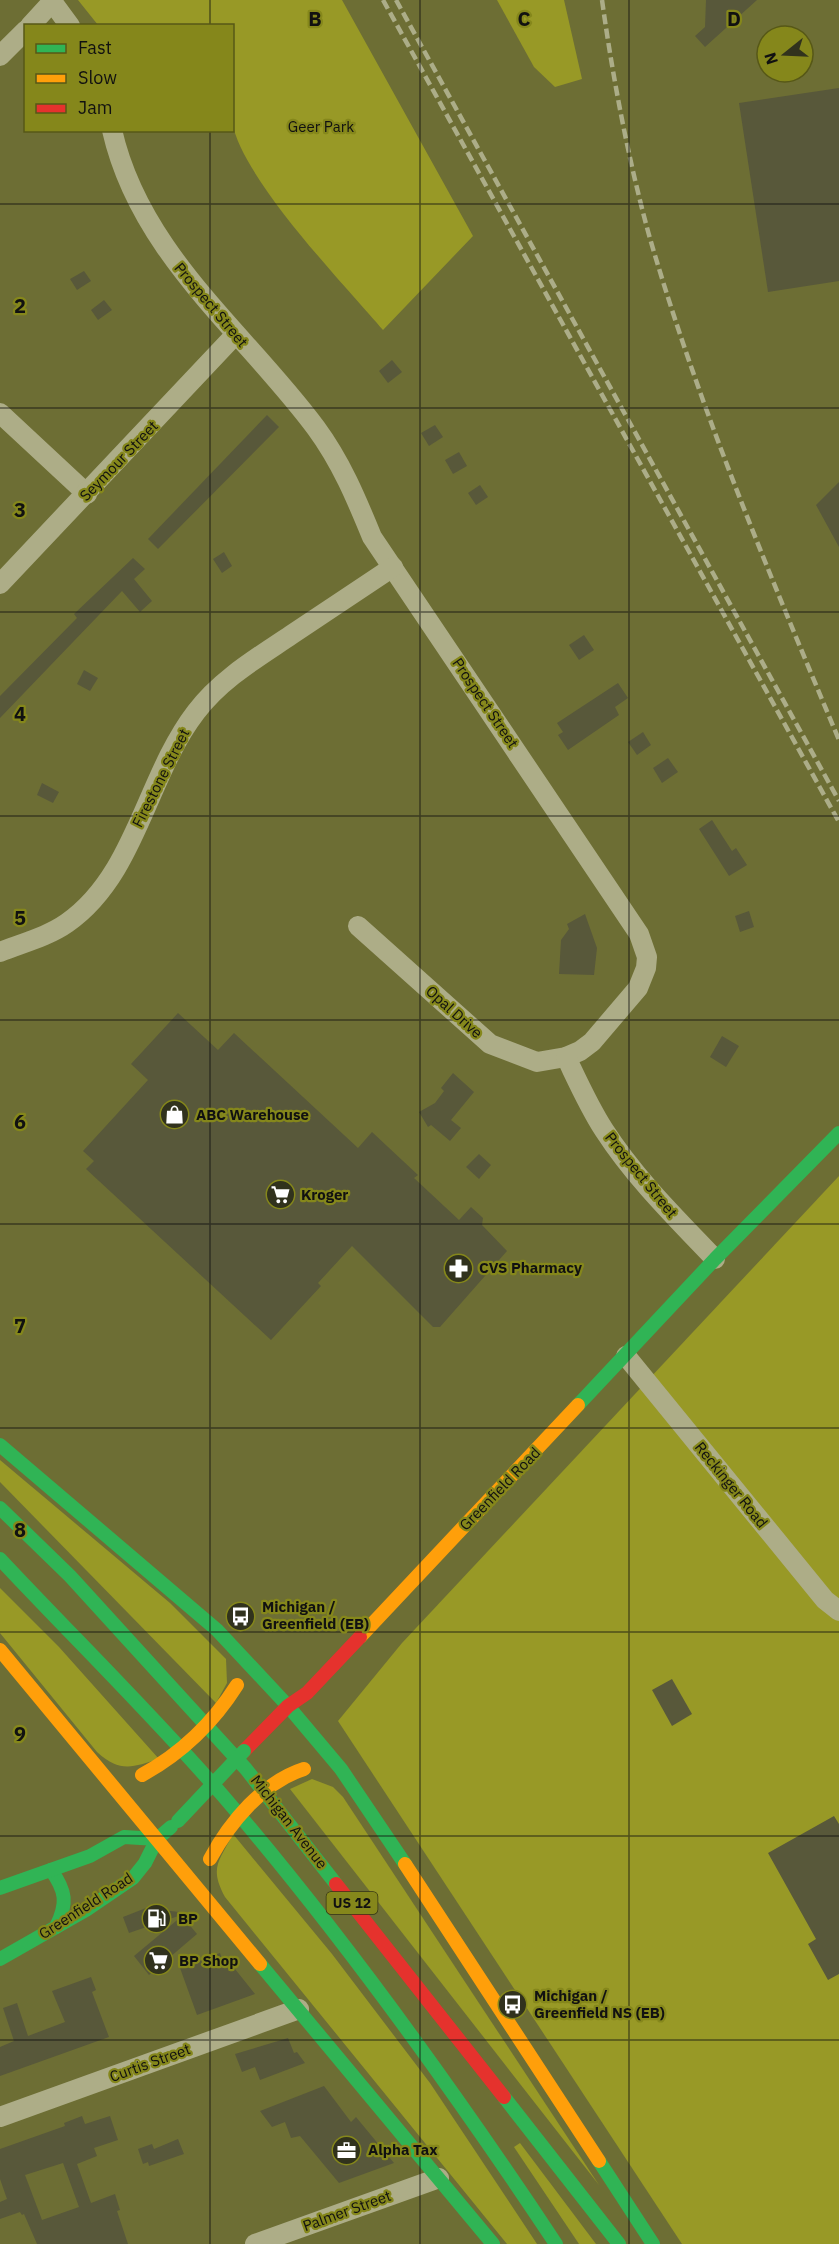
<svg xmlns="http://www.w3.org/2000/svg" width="839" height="2244" viewBox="0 0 839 2244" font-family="'IBM Plex Sans',sans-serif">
<rect width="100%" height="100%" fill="#6d6e34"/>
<g fill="#989926">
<path d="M78 0H342L473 236 383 330C343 283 243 180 232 122 228 98 232 52 232 26L98 25Z"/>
<path d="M497 0H564L582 79 555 87 534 67Z"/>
<path d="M839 1176V2244H682L338 1721 402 1643Z"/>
<path d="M0 1460 170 1603 226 1659 227 1683 216 1703 0 1482Z"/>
<path d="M0 1588 59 1647 159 1759C133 1767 120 1773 97 1752L0 1633Z"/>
<path d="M312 1779 333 1787 343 1797 599 2185 290 1789Z"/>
<path d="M233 1834 332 1954 430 2083 537 2244H507L225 1897C209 1867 219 1862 233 1834Z"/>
<path d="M520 2143 596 2244H579L514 2147Z"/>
</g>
<g fill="#58583a" fill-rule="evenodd">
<path d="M706 0H757L705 47 695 36 705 27Z"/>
<path d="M839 88V281L768 292 739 103Z"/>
<path d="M84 271 91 281 77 290 70 279Z"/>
<path d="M104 300 112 310 98 320 91 310Z"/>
<path d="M392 360 402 372 388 383 379 371Z"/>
<path d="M267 415 279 427 158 549 148 539Z"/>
<path d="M435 425 443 437 429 446 421 433Z"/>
<path d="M459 452 467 466 453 474 445 460Z"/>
<path d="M839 482V547L816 505Z"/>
<path d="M480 485 488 497 476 505 468 493Z"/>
<path d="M224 552 232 566 222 573 213 559Z"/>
<path d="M133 558 145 569 134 579 152 601 140 612 122 591 0 718V696L77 618 74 614Z"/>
<path d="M584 635 594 650 579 660 569 645Z"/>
<path d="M84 670 98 678 90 691 77 684Z"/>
<path d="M618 683 628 698 615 707 619 715 568 750 558 735 563 732 557 723Z"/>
<path d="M643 732 651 745 637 755 628 742Z"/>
<path d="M668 758 678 772 662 783 653 768Z"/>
<path d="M42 783 59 792 53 803 37 795Z"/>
<path d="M712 820 732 851 736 848 747 865 729 876 699 829Z"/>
<path d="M749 911 754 927 740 932 735 916Z"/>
<path d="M585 914 597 948 594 975 559 974 561 940 569 929 567 924Z"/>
<path d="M178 1013 218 1050 234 1033 358 1148 372 1132 418 1175 414 1178 459 1220 471 1207 483 1218 482 1225 507 1251 440 1327H433L352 1246 318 1283 321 1286 271 1340 86 1169 94 1161 83 1151 148 1080 131 1064Z"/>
<path d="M722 1036 739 1046 726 1067 710 1057Z"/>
<path d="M453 1073 474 1092 451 1120 461 1128 450 1141 431 1125 428 1127 419 1112 435 1103 444 1091 441 1088Z"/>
<path d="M479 1154 491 1165 479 1179 466 1167Z"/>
<path d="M672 1679 692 1714 672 1726 652 1690Z"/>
<path d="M834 1816 839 1824V1974L828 1980 808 1944 816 1939 768 1853Z"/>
<path d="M146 1908 187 1913 129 1933 123 1917Z"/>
<path d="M182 1916 197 1934 149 1975 134 1956Z"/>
<path d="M220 1953 224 1966 231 1964 255 1994 197 2015 180 1968Z"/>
<path d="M91 1977 96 1990 92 1992 109 2037 0 2076V2047L14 2041 3 2008 17 2003 28 2036 65 2022 52 1991Z"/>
<path d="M288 2038 294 2053 297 2052 305 2063 260 2080 255 2067 242 2072 235 2054Z"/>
<path d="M324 2086 351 2122 356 2117 394 2163 339 2183 300 2136 291 2138 285 2122 272 2127 260 2111Z"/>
<path d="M82 2116 85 2124 110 2116 118 2140 94 2148 97 2156 77 2164 91 2203 115 2194 120 2210 117 2211 128 2244H37L24 2214 22 2215 20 2212 0 2219V2202L7 2199 0 2179V2149L65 2126 64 2123ZM63 2163 79 2207 42 2220 25 2175Z"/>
<path d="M178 2139 184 2154 149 2166 148 2162 143 2164 138 2149 152 2144 154 2149Z"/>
</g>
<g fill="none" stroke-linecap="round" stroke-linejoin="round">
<g stroke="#adad87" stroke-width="20">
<path d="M51 0 70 26"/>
<path d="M30 26 52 2"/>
<path d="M0 56 26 30"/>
<path d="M112 130C140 254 244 331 316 428 341 462 356 498 372 537L639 934 647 957 646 968 638 988 592 1042 580 1051 566 1057 537 1062 490 1044 358 926"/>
<path d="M0 413 87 494"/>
<path d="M0 584 235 335"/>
<path d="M0 952C22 943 47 937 67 923 136 875 146 777 196 712 221 679 257 658 291 635 325 612 359 590 393 567"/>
<path d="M566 1057C578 1082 589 1107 604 1130 635 1178 676 1218 715 1259"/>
<path d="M626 1356 825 1600 839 1611"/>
<path d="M0 2117 299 2009"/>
<path d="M255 2244 439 2178"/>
</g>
<g stroke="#30b455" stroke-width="14">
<path d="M578 1405 715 1259 839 1133"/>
<path d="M0 1445 217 1630 288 1706 341 1769 405 1864"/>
<path d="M0 1508 70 1576 246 1769 336 1884"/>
<path d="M0 1559C74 1638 153 1715 224 1797 345 1938 453 2089 556 2244"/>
<path d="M51 1870C66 1891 68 1903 56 1927"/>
<path d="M0 1888 90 1856 124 1837 157 1839"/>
<path d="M0 1959 86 1910 133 1878 145 1863 157 1839 171 1827"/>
<path d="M260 1964 493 2244"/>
<path d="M504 2097 619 2244"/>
<path d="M599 2161 653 2244"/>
</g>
<g stroke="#ff9f0a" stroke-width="14">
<path d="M360 1637 578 1405"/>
<path d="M0 1650 260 1964"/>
<path d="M405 1864 599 2161"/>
</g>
<g stroke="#e5322d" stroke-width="14">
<path d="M244 1751 288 1706 307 1693 360 1637"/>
<path d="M336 1884 504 2097"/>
</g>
<g stroke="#acad88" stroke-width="4.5" stroke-dasharray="10 4.5" stroke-linecap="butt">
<path d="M383 0 839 822"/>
<path d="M396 0 839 801"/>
<path d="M602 0C613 79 628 158 649 235 699 408 770 575 839 740"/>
</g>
<path stroke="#30b455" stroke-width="14" d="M178 1821 244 1751"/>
<g stroke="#ff9f0a" stroke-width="14">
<path d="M142 1775C182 1753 213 1723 237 1685"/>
<path d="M210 1859C230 1822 263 1782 304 1769"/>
</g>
</g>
<path fill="none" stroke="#111" stroke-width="1.5" stroke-opacity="0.55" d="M210 0V26M420 0V2244M629 0V2244M210 130V2244M0 204H839M0 408H839M0 612H839M0 816H839M0 1020H839M0 1224H839M0 1428H839M0 1632H839M0 1836H839M0 2040H839"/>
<defs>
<symbol id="shop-disc" viewBox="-11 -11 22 22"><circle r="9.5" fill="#31321d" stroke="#85871b"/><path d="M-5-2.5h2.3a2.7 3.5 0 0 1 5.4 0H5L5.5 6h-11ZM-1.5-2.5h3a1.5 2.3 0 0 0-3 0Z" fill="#fff"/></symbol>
<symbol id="supermarket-disc" viewBox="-11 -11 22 22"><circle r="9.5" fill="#31321d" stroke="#85871b"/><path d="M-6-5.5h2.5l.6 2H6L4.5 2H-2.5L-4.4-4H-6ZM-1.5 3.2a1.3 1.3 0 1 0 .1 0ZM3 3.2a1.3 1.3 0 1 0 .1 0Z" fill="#fff"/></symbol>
<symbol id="pharmacy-disc" viewBox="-11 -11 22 22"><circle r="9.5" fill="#31321d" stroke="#85871b"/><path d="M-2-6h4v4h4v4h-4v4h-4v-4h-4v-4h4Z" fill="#fff"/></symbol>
<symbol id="bus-disc" viewBox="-11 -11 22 22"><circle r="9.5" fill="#31321d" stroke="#85871b"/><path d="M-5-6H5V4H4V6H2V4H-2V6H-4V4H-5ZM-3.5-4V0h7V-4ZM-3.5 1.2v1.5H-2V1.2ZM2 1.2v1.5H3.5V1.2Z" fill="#fff"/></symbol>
<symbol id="fuel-disc" viewBox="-11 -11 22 22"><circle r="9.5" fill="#31321d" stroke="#85871b"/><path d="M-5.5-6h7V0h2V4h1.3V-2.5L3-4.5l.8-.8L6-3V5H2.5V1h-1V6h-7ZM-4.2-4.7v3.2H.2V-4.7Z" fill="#fff"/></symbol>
<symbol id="office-disc" viewBox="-11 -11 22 22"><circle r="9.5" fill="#31321d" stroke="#85871b"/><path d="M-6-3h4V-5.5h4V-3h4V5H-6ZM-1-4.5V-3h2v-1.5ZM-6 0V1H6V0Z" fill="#fff"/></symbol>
</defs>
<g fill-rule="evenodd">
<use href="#shop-disc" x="158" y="1098" width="33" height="33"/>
<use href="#supermarket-disc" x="264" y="1178" width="33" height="33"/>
<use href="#pharmacy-disc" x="442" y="1252" width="33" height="33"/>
<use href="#bus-disc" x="224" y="1600" width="33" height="33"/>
<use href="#fuel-disc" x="140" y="1902" width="33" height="33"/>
<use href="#supermarket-disc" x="142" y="1944" width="33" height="33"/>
<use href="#bus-disc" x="496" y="1988" width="33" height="33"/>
<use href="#office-disc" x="330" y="2134" width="33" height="33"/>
</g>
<g text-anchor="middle" stroke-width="4.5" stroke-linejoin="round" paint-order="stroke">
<rect fill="#85871b" stroke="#343414" stroke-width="1.5" x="326.5" y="1892" width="51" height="22" rx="4.5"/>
<g font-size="14" font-weight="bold" fill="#111">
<text x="352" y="1908">US 12</text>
</g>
<g font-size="15" fill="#111" stroke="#85871b">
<text x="321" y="132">Geer Park</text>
</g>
<g font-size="15" fill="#111" stroke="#85871b">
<text transform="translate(211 305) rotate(50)" y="5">Prospect Street</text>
<text transform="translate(119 461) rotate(-46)" y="5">Seymour Street</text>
<text transform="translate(485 703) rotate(56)" y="5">Prospect Street</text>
<text transform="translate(161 778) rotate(-63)" y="5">Firestone Street</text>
<text transform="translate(454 1012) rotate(42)" y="5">Opal Drive</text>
<text transform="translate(641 1175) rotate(51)" y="5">Prospect Street</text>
<text transform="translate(731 1485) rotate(51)" y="5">Reckinger Road</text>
<text transform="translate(500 1489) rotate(-46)" y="5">Greenfield Road</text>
<text transform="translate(289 1822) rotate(52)" y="5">Michigan Avenue</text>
<text transform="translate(86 1906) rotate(-33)" y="5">Greenfield Road</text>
<text transform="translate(150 2063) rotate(-20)" y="5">Curtis Street</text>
<text transform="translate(347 2211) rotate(-20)" y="5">Palmer Street</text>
</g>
<g font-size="15" font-weight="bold" fill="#111" stroke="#85871b" text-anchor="start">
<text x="196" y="1120">ABC Warehouse</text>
<text x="301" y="1200">Kroger</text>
<text x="479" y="1273">CVS Pharmacy</text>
<text x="262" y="1612">Michigan /<tspan x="262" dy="17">Greenfield (EB)</tspan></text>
<text x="178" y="1924">BP</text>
<text x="179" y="1966">BP Shop</text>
<text x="534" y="2001">Michigan /<tspan x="534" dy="17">Greenfield NS (EB)</tspan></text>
<text x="368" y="2155">Alpha Tax</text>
</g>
</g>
<g font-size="20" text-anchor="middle" font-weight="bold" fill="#111" stroke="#85871b" stroke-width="4.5" stroke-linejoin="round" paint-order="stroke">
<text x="315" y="26">B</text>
<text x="524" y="26">C</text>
<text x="734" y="26">D</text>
<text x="20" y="313">2</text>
<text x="20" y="517">3</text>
<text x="20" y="721">4</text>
<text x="20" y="925">5</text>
<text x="20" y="1129">6</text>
<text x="20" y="1333">7</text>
<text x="20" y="1537">8</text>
<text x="20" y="1741">9</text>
</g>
<rect x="24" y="24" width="210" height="108" fill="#85871b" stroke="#575817" stroke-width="1.5"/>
<rect x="36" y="44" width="30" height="9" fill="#30b455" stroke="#575817" stroke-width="1.5"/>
<text x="78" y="54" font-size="18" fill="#111111">Fast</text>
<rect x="36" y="74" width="30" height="9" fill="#ff9f0a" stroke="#575817" stroke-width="1.5"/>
<text x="78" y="84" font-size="18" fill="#111111">Slow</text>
<rect x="36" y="104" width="30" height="9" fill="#e5322d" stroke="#575817" stroke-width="1.5"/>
<text x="78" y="114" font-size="18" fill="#111111">Jam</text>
<g transform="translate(785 54) rotate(252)"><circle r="28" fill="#85871b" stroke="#575817" stroke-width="1.5"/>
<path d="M0-4.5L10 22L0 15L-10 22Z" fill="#31321d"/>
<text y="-9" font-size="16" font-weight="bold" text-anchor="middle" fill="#111111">N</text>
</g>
</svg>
